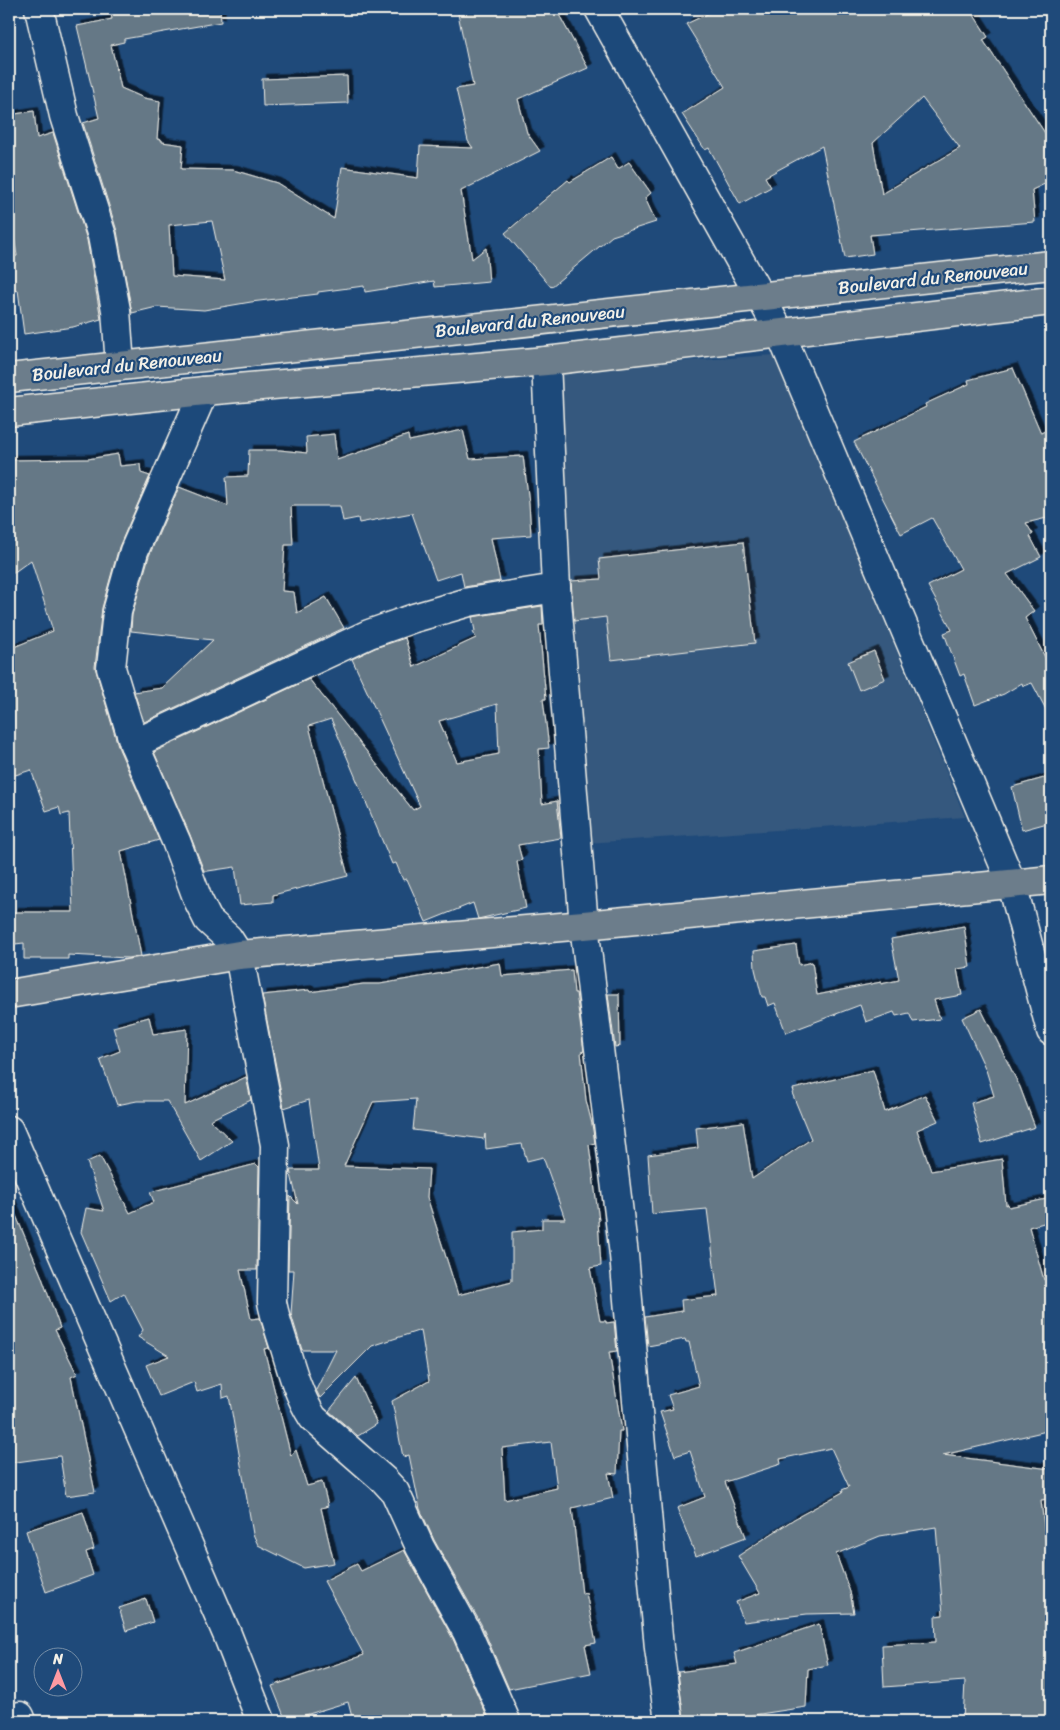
<svg xmlns="http://www.w3.org/2000/svg" width="1060" height="1730" viewBox="0 0 1060 1730" font-family="Sriracha,sans-serif">
<defs>
<filter id="shadow"><feDropShadow dx="4.5" dy="-4.5" stdDeviation="0" flood-color="#0009"/></filter>
</defs>
<rect width="100%" height="100%" fill="#1f4a7a"/>
<filter id="ink" filterUnits="userSpaceOnUse"><feTurbulence type="fractalNoise" baseFrequency=".02" numOctaves="2"/><feDisplacementMap in="SourceGraphic" scale="10" xChannelSelector="R" yChannelSelector="G"/><feConvolveMatrix kernelMatrix="1 2 1 2 8 2 1 2 1" color-interpolation-filters="sRGB"/></filter>
<g filter="url(#ink)">
<path fill="#34587e" d="M775 355 965 817 587 843 553 370Z"/>
<g fill="#657886" stroke="#f4f1e8" fill-rule="evenodd" filter="url(#shadow)">
<path d="M110 9H220L221 22 124 39V42L111 45 121 88 144 98 160 101 157 139 162 140V142L183 145 181 169 233 170 277 183 334 219 342 167 418 178 420 146 473 148 468 141 456 89 473 86 457 9H556L588 68 518 99 527 133 540 151 461 191 472 259 486 248 489 282 435 287 434 281 365 292 364 286 318 292V294L251 302 204 310 157 307 132 313 117 231 83 123 99 118 77 26 112 19ZM212 221 225 280 172 276 169 225Z"/>
<path d="M718 9H970L988 37 983 40 1051 142V181L1032 190 1035 222 870 235 873 254 845 258 822 146 765 177 771 187 740 204 709 148 705 150 682 114 725 87 686 24ZM922 98 960 148 882 194 873 143Z"/>
<path d="M347 76 348 103 263 106 262 79Z"/>
<path d="M34 111 37 138 53 133 87 240 101 319 73 327 24 334 18 290 9 293V257L17 256 9 204V115Z"/>
<path d="M611 157 618 169 629 162 651 193 645 198 656 222 612 236 551 287 505 233 568 180 570 182Z"/>
<path d="M1013 368 1041 433 1051 428V517L1026 523 1033 534 1030 536 1041 557 1007 574 1034 611 1025 618 1051 669V719L1032 683 1023 686 1022 683 1004 694 975 705 964 674 960 676 944 633 952 630 928 586 961 569 932 518 901 534 854 442 926 407 925 404 969 384 968 380Z"/>
<path d="M463 430 470 459 523 456 529 503 531 535 491 538 500 581 464 587 461 572 436 580 412 513 359 523 358 518 343 521 340 506H291L293 545H285L282 591 294 592 297 613 326 597 344 628 144 722 134 692 162 688 213 640 131 631 132 615 149 556 179 487 228 506 226 477 248 476 249 450H280L307 453 306 437 334 434 337 460 408 435 409 441Z"/>
<path d="M118 454 120 466 140 464 141 473 150 476 119 547 102 608 95 667 119 749 159 840 121 851 141 956 128 958 68 955V959H24V943L15 944 13 912H73L69 813 61 815 59 807 46 811 31 770 9 777V649L53 631 31 560 9 576V460L88 459Z"/>
<path d="M743 542 755 643 611 660 606 617 574 621 571 581 601 579 599 559Z"/>
<path d="M542 606 543 625H539L546 699H543L549 748 539 749 542 804 557 801 561 838 518 845 522 860 517 862 526 908 478 919 473 903 426 922 407 879 403 880 396 863 392 864 331 719 309 726 348 876 273 895V902L240 905 235 867 208 871H204L190 835 154 752 309 679 413 810 420 806 352 659 375 648 405 638 414 667 476 638 473 632 475 631 472 617ZM497 704 499 754 457 762 439 721Z"/>
<path d="M874 651 885 679 859 690 848 662Z"/>
<path d="M1051 776V822L1022 830 1012 787Z"/>
<path d="M964 926 970 967 957 969 962 995 934 1000 940 1019 913 1022 909 1013 896 1016 894 1012 866 1022 860 1005 786 1033 775 1003 768 1006 765 997H762L755 969 754 951 796 945 799 965 812 962 817 995 881 982V984L899 980 891 939Z"/>
<path d="M500 963 502 976 572 970 574 993H576L584 1051 581 1052 586 1100 592 1124 595 1143 589 1145 599 1221H598L601 1266 590 1268 600 1321H606V1323L614 1322 617 1351 609 1352 622 1431H619L617 1474 608 1473 613 1498 572 1508 582 1594 586 1593 596 1643 585 1645 591 1673 509 1689 481 1624 434 1540 420 1509 409 1455 403 1457 392 1401 429 1381 421 1330 372 1346 320 1398 316 1390 336 1350H302L291 1314 294 1270H288L290 1196 298 1204 290 1170H319L309 1100 284 1108 262 995 309 990 310 992 363 984H380ZM416 1099 413 1130 484 1139 485 1134 486 1149 522 1144 527 1161 543 1157 565 1219H542V1229L512 1232V1281L458 1295 427 1197 429 1169 344 1166 373 1102ZM551 1442 557 1488 505 1500 502 1448Z"/>
<path d="M608 994H619L620 1046 615 1047Z"/>
<path d="M981 1009 1020 1087 1035 1127 982 1144 971 1103 994 1096 986 1070 962 1018Z"/>
<path d="M149 1017 153 1034 187 1029 185 1105 246 1077 251 1100 210 1120 232 1141 201 1161 167 1101H137L117 1105 100 1059 120 1051 113 1027Z"/>
<path d="M873 1070 885 1112 925 1095 938 1121 917 1130 931 1171 1002 1159 1006 1205 1008 1204 1009 1207 1051 1198V1221L1029 1227 1044 1280 1051 1279V1366L1045 1368 1051 1398V1430L943 1455 1050 1469 1047 1499 1041 1500 1048 1563H1051V1721H963L965 1681 884 1687 882 1645 936 1642 935 1616 943 1615 936 1527 880 1536 836 1554 850 1592 854 1613 807 1614 744 1622 736 1602 760 1593 738 1556 794 1519 843 1492 842 1490 849 1487 831 1448 780 1459 781 1464 725 1482 746 1537 696 1556 677 1508 705 1497 690 1451 675 1456 660 1412 673 1409 668 1395 699 1386 689 1342H686L685 1339 648 1346 645 1317 682 1311 681 1300 718 1296 707 1209 652 1214 648 1155 698 1148 696 1128 743 1122 752 1179 811 1139 792 1093 794 1092 793 1089Z"/>
<path d="M100 1156 130 1213 154 1202 150 1192 256 1164 259 1167 257 1270H240L251 1319 260 1318 269 1348 264 1349 291 1456 296 1450 307 1486 322 1482 328 1506 321 1508 334 1563 304 1568 258 1545 253 1534 229 1396 223 1398 222 1384 197 1392 194 1382 159 1396 146 1365 169 1356 138 1337 143 1330 124 1293 111 1301 81 1232 86 1208 104 1211 87 1162Z"/>
<path d="M9 1199 41 1275 60 1328 55 1330 77 1374 71 1377 95 1492 66 1496 60 1456 9 1463Z"/>
<path d="M356 1378 377 1424 358 1436 329 1411Z"/>
<path d="M83 1512 94 1549 86 1552 93 1575 46 1592 26 1531Z"/>
<path d="M404 1550 453 1639 489 1721H353L348 1702 286 1721 272 1686 364 1655 324 1581 357 1564 361 1571Z"/>
<path d="M146 1599 153 1622 126 1631 119 1608Z"/>
<path d="M819 1624 828 1665 808 1669 806 1707 714 1721H684L678 1672 737 1664 734 1653Z"/>
</g>
<g fill="none" stroke-linecap="round" stroke-linejoin="round">
<defs>
<g id="minor">
<path d="M39 9 64 116 102 236 116 310 120 366"/>
<path d="M599 9 780 332 1012 884 1051 1031"/>
<path d="M546 361 556 588 584 925 624 1255 659 1648 669 1721"/>
<path d="M204 391 134 551 117 612 111 668 134 744 176 841 198 900 208 920 228 938 239 955 275 1145 272 1302C275 1318 280 1333 285 1348 292 1372 299 1396 313 1418L384 1480 395 1492 420 1547 467 1632 506 1721"/>
<path d="M134 744 369 634 414 618 469 602 556 588"/>
<path d="M9 1130 227 1634 261 1721"/>
<path d="M20 1716 22 1721"/>
</g>
<g id="major">
<path d="M9 378 1051 265"/>
<path d="M9 412 204 391 546 361 1051 301"/>
<path d="M9 994 239 955 584 925 1051 880"/>
</g>
</defs>
<use href="#minor" stroke="#f4f1e8" stroke-width="31"/>
<use href="#major" stroke="#f4f1e8" stroke-width="31"/>
<use href="#minor" stroke="#1f4a7a" stroke-width="28"/>
<use href="#major" stroke="#6c7d8b" stroke-width="28"/>
</g>
</g>
<g text-anchor="middle" stroke-width="4.5" stroke-linejoin="round" paint-order="stroke">
<g font-size="18" fill="#f4f1e8" stroke="#1f4a7a">
<text transform="translate(933 278) rotate(-6)" y="6">Boulevard du Renouveau</text>
<text transform="translate(530 321) rotate(-6)" y="6">Boulevard du Renouveau</text>
<text transform="translate(127 365) rotate(-6)" y="6">Boulevard du Renouveau</text>
</g>
</g>
<rect width="1060" height="1730" fill="none" stroke="#1f4a7a" stroke-width="30"/>
<rect x="15" y="15" width="1030" height="1700" fill="none" stroke="#f4f1e8" stroke-width="2" filter="url(#ink)"/>
<g transform="translate(58 1672)"><circle r="24" fill="#1f4a7a" stroke="#748da6"/>
<path d="M0-4L9 19L0 12L-9 19Z" fill="#ff9aa2"/>
<text y="-8" font-size="14" font-weight="bold" text-anchor="middle" fill="#f4f1e8">N</text>
</g>
</svg>
